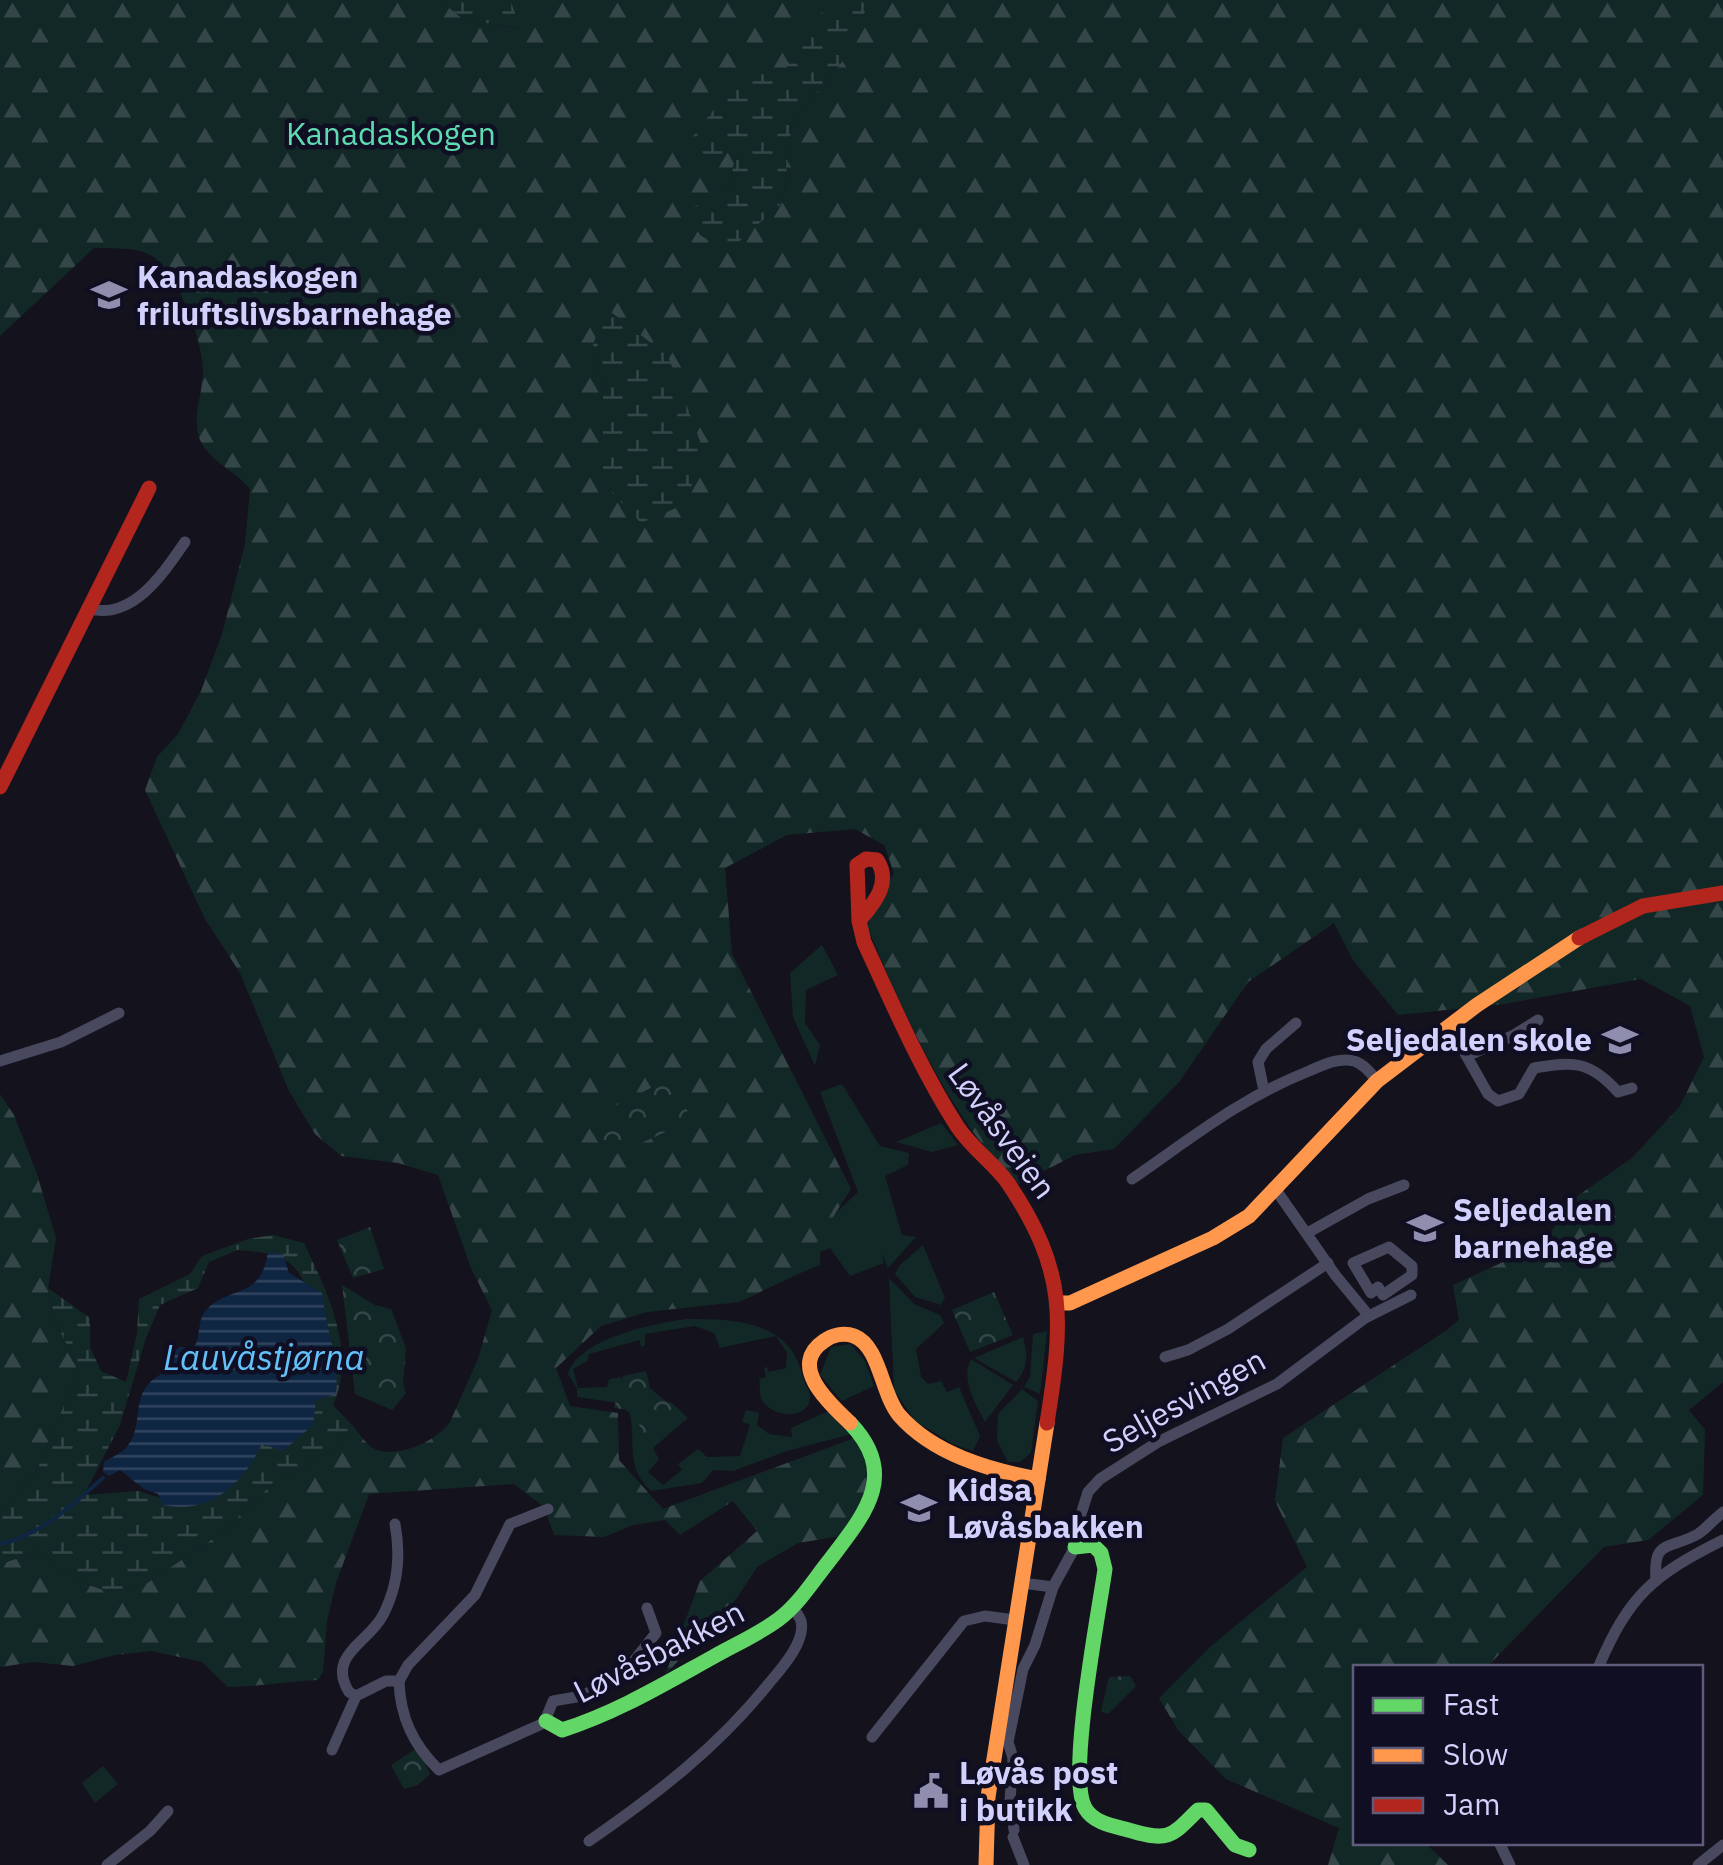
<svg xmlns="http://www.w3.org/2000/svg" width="1723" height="1865" viewBox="0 0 1723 1865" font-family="'IBM Plex Sans',sans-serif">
<defs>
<pattern id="forest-firs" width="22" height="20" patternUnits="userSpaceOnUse" patternTransform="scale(2.5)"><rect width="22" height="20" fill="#122827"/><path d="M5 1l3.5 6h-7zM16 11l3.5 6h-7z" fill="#344647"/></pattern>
<pattern id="wetland-marsh" width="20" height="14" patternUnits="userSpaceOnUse" patternTransform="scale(2.5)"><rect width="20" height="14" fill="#122827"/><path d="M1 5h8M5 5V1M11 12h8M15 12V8" fill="none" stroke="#344647"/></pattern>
<pattern id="park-crowns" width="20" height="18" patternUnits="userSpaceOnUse" patternTransform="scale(2.5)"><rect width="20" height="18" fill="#122827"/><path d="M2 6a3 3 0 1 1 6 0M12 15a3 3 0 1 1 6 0" fill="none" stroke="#344647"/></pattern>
<pattern id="water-rules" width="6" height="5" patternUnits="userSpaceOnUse" patternTransform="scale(2.5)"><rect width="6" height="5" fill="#0f2642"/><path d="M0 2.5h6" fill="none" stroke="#31445e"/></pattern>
</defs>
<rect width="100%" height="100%" fill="#14121d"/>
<g fill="#122827">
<path d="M822 945 838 975 806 990 805 1023 820 1045 815 1066 793 1017 790 973Z"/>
<path d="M842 1084 880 1146 909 1153 908 1165 885 1176 902 1235 916 1237 888 1268 882 1254 884 1263 850 1276 830 1248 820 1252V1265L796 1275 819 1229 858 1192 820 1092Z"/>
<path d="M941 1123 958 1145 932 1152 896 1142Z"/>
<path d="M923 1245 945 1298 941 1305 915 1297 895 1274 900 1265Z"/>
<path d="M889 1278 914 1304 940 1315 944 1323 916 1349 921 1377 928 1384 941 1381 947 1392 959 1387 980 1436 973 1451 953 1444 915 1421 894 1390Z"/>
<path d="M686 1319C733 1319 789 1320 802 1374 803 1381 810 1390 810 1396 810 1422 770 1417 762 1400 758 1392 761 1387 759 1379L766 1377 764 1368 767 1367 769 1372 786 1368 787 1353 776 1336 720 1348 714 1333 695 1326 645 1334V1345L641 1347 640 1340 589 1354 587 1361 573 1369 578 1388 607 1387 609 1379 621 1377 624 1388 672 1403 688 1418 653 1448 659 1459 648 1472 663 1485 682 1470 678 1464 698 1449 707 1457 740 1456 750 1425 742 1422 746 1410 759 1413 757 1425 769 1434 792 1437 791 1428 831 1410 852 1434 787 1451 733 1471 713 1470 702 1483 651 1491C624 1467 637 1440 629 1410L619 1403 577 1397V1388L568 1374C579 1338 653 1324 686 1319Z"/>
<path d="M1047 1331 1040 1394 1024 1387 1030 1377 1033 1334Z"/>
<path d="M1023 1337C1028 1354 1028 1369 1016 1382L974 1358Z"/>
<path d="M850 1344 865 1361 874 1386 842 1401 820 1375 831 1347Z"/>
<path d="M971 1359 1013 1385 985 1422C976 1404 960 1379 971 1359Z"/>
<path d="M1022 1389 1038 1401 1031 1453 1020 1462H1008L997 1441 998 1414Z"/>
<path d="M103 1766 118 1784 95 1803 82 1783Z"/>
</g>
<g fill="url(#forest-firs)" fill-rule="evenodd">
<path d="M0 0H440L464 20 519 28 510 0H1723V1382L1689 1410 1705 1430 1703 1495 1648 1540 1604 1547 1487 1667 1356 1668V1842L1425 1843 1448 1865H1328L1339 1828 1226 1779 1178 1730 1159 1698 1210 1647 1307 1567 1275 1501 1283 1438 1447 1330 1459 1320 1453 1285 1514 1257 1550 1234 1569 1202 1632 1158 1680 1106 1704 1057 1690 1006 1641 979 1504 1004 1398 1015 1353 960 1334 923 1248 982 1179 1082 1114 1149 1075 1155 1019 1184C1004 1167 986 1150 973 1132 928 1068 897 998 867 926L894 873 884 845 855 829 787 835 725 868 732 954 851 1189 796 1275 739 1302 647 1312 601 1326 556 1368 570 1406 618 1413 619 1460 663 1509 857 1437 876 1479 841 1536 798 1543 757 1567 737 1598 665 1675 700 1581 757 1531 733 1501 680 1535 665 1520 633 1525 604 1537 554 1535 544 1507 514 1484 369 1494 336 1583 327 1621 323 1672 318 1680C287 1681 259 1687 228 1687L202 1662 152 1651 115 1655 73 1666 34 1662 0 1667V1564L40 1551 76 1580 106 1591 141 1587 220 1534 267 1489 334 1449 352 1425C359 1433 366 1445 375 1449 397 1459 437 1441 450 1422L478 1359 492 1310 471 1268 438 1175 398 1163 341 1156 315 1134 289 1091 240 973 205 919 145 790 157 757 178 734 201 691 222 634 245 544 250 489C236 471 210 462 200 440 191 418 203 394 203 371 203 341 179 277 155 258 140 246 112 249 94 248L0 336ZM846 57 792 122 783 202 727 192 737 151 783 78ZM593 344 668 356 603 483V388Z"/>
<path d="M0 1094 14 1115 36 1171 56 1238 48 1288 55 1321 79 1369 38 1468 0 1514Z"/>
</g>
<g fill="url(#wetland-marsh)" fill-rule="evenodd">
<path d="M440 0H510L521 28 464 20Z"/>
<path d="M839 0 869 2 846 57 792 122 783 202 727 252 700 235 686 210 727 192 737 152 708 156 687 144 744 71 783 78 800 29Z"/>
<path d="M607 309 668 356 700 441 688 503 641 523 603 483V388L593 344Z"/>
<path d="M273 1235 304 1243C327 1291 357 1352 333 1405L352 1425 334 1449 267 1489 220 1534 141 1587 106 1591 76 1580 40 1551 0 1564V1514L38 1468 79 1369 55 1321 48 1288 90 1318V1347L101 1371 126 1382 137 1333 139 1299 190 1274 202 1256 248 1239ZM237 1250C305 1254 297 1272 324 1327L182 1505 139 1491 84 1495 120 1425 146 1338 160 1305 198 1288 209 1262Z"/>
</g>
<g fill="url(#park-crowns)">
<path d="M670 1075 692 1120 608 1158 588 1126C612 1101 645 1096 670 1075Z"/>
<path d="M370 1227 384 1269 353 1278 337 1240Z"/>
<path d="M342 1285 375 1305 391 1309 406 1348 403 1384 406 1393 392 1410 355 1394Z"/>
<path d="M994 1292 1013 1335 970 1352 952 1310Z"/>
<path d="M646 1371 650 1388 682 1415 648 1448C640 1428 639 1409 614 1408L623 1376Z"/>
<path d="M1130 1676 1136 1686 1108 1714 1101 1711 1109 1677Z"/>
<path d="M417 1748 430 1774 418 1785 404 1789 391 1765Z"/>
</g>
<path fill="url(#water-rules)" d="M268 1252 283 1254 289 1273 322 1293C325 1326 340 1361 336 1394L316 1400 313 1425 283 1451 262 1444C243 1484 210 1515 163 1505L158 1494 144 1489 120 1470 109 1476 103 1472 104 1462C110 1458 120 1454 125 1449 148 1425 125 1393 163 1373L164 1363 179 1347 194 1348C201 1336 197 1319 207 1309 231 1285 261 1300 268 1252Z"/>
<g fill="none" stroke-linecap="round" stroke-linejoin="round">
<path stroke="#0f2642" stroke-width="4" d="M0 1544C41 1535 72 1505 103 1478"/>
<g stroke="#48485e" stroke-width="11">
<path d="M89 609C134 620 164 572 185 542"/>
<path d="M1447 1026 1462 1048 1474 1053 1514 1035 1538 1020"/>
<path d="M1462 1048 1488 1094 1498 1101 1519 1094 1534 1068C1574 1061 1590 1061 1618 1092L1632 1088"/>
<path d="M0 1061 61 1042 119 1013"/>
<path d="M1264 1091 1258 1062 1266 1049 1296 1023"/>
<path d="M1132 1179C1193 1137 1239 1099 1309 1071 1323 1065 1339 1057 1354 1061 1364 1064 1371 1073 1377 1081"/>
<path d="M1276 1190 1336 1276 1369 1316"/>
<path d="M1309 1232 1368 1199 1404 1185"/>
<path d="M1389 1247 1412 1266V1275L1383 1295 1378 1287 1371 1293 1353 1263Z"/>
<path d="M1165 1357 1188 1350 1228 1329 1328 1263"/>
<path d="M395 1524C401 1556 398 1586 383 1615 369 1643 326 1655 349 1692L356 1696 386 1681H399C400 1717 413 1745 439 1770L544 1723 553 1701 582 1696 623 1675 656 1633 647 1608"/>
<path d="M1656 1581C1653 1538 1667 1551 1698 1534 1707 1528 1714 1519 1723 1512"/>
<path d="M1022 1583 1053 1587 1075 1547 1073 1540 1088 1492 1100 1479 1158 1442 1277 1384 1365 1318 1411 1295"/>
<path d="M1598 1668C1629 1595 1653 1575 1723 1540"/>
<path d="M399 1681 408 1665 475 1595 510 1524 548 1509"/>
<path d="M872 1737 964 1621 985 1616 1015 1620"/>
<path d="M332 1750 356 1696"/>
<path d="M1014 1830 1010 1801 1013 1758 1008 1742 1023 1669 1035 1645 1053 1587"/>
<path d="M1013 1837 1024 1865"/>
<path d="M589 1841C657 1794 718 1747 770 1682 782 1668 806 1641 801 1621 801 1619 794 1609 793 1608"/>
<path d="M1499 1842 1510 1865"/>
<path d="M107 1865 150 1831 168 1811"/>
<path d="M1698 1865 1723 1845"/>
</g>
<g stroke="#63d668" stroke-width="15">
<path d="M1075 1547 1093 1545 1101 1553 1105 1569C1099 1612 1067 1776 1085 1808 1094 1824 1115 1826 1132 1831 1169 1842 1172 1836 1198 1810H1206L1235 1845 1249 1850"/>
<path d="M546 1721 562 1730C616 1713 664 1684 713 1657 734 1645 759 1634 779 1619 799 1604 813 1581 829 1561 864 1515 900 1475 850 1423"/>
</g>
<g stroke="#ff974d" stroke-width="15">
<path d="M1059 1303H1070L1213 1238 1249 1216 1377 1081 1477 1005 1579 938"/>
<path d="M850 1423C830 1404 787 1366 824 1341 832 1335 844 1332 854 1336 880 1346 881 1393 899 1415 933 1454 989 1470 1038 1479"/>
<path d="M986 1865 988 1797 1047 1423"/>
</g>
<g stroke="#b3261e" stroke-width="15">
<path d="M0 787 149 488"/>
<path d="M859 921C874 903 892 883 877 860L866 859 857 865 859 921 864 942C893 1005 920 1068 957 1126 971 1148 993 1162 1008 1183 1068 1272 1063 1322 1047 1423"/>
<path d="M1579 938 1643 906 1723 893"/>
</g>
</g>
<defs>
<symbol id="school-bare" viewBox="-9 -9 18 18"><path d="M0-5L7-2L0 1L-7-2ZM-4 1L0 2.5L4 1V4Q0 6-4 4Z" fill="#908eaf" stroke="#100e22" stroke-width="2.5" paint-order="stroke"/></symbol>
<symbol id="civic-bare" viewBox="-9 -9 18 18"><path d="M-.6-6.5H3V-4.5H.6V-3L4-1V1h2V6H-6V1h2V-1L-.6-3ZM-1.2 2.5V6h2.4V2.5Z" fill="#908eaf" stroke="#100e22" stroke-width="2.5" paint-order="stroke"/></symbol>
</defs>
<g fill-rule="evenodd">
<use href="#school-bare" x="84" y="270" width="50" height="50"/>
<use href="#school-bare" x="1595" y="1015" width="50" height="50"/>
<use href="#school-bare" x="1400" y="1203" width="50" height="50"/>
<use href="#school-bare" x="894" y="1483" width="50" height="50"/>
<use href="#civic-bare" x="906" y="1766" width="50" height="50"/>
</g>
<g text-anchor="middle" stroke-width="9" stroke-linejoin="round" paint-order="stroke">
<g font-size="32" fill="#5fdbb1" stroke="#100e22">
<text x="391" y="145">Kanadaskogen</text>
</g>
<g font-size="32" font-weight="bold" fill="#d2d1fd" stroke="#100e22" text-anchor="start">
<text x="137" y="288">Kanadaskogen<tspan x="137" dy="37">friluftslivsbarnehage</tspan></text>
<text x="1592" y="1051" text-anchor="end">Seljedalen skole</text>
<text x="1453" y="1221">Seljedalen<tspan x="1453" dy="37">barnehage</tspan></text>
<text x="947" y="1501">Kidsa<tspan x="947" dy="37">Løvåsbakken</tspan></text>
<text x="959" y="1784">Løvås post<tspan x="959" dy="37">i butikk</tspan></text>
</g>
<g font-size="32" fill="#d2d1fd" stroke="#100e22">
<text transform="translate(1002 1131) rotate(54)" y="11">Løvåsveien</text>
<text transform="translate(1184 1401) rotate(-29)" y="11">Seljesvingen</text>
<text transform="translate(659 1652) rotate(-27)" y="11">Løvåsbakken</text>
</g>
<g font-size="35" font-style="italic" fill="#63c1fa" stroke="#100e22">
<text x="264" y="1370">Lauvåstjørna</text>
</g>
</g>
<rect x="1353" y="1665" width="350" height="180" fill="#100e22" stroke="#5e5c7a" stroke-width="2.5"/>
<rect x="1373" y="1698" width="50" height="15" fill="#63d668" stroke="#5e5c7a" stroke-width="2.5"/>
<text x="1443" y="1715" font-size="30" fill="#d2d1fd">Fast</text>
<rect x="1373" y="1748" width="50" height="15" fill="#ff974d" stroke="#5e5c7a" stroke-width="2.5"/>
<text x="1443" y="1765" font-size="30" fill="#d2d1fd">Slow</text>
<rect x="1373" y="1798" width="50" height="15" fill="#b3261e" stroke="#5e5c7a" stroke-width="2.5"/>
<text x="1443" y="1815" font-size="30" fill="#d2d1fd">Jam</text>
</svg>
